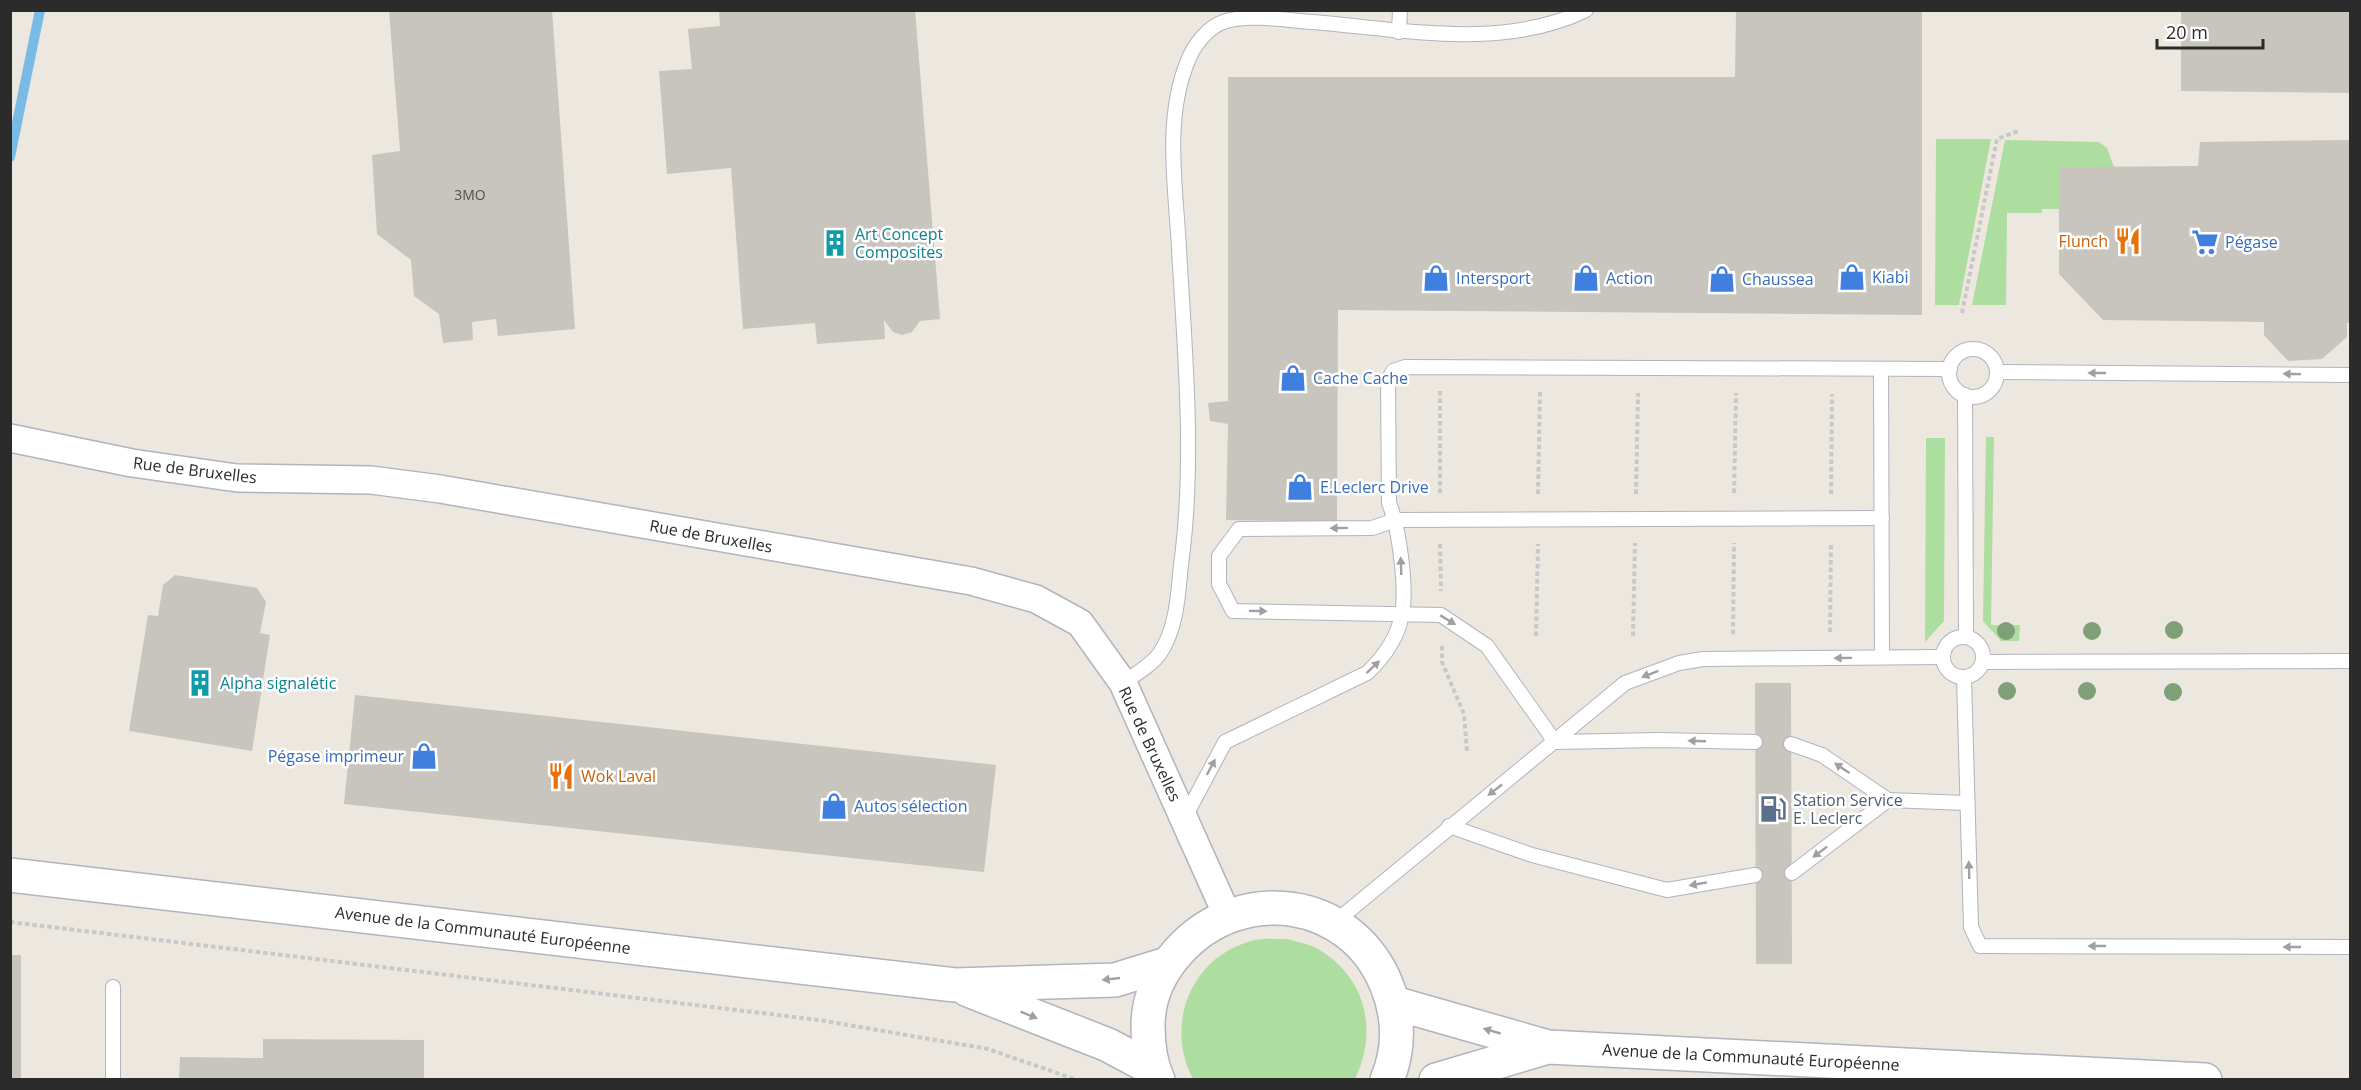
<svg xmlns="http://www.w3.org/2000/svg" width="2361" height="1090" viewBox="0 0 2361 1090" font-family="'Open Sans',sans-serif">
<rect width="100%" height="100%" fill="#ece8df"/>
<g fill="#adde9f">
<path d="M1936 139H1991L1959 305H1935Z"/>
<path d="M2005 140 2099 142 2107 148 2114 167 2060 209H2042V213H2007L2006 305H1972Z"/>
<path d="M1986 437H1994L1991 625H2020L2019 641H2001L1983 621Z"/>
<path d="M1926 438H1945L1944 621 1925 642Z"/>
<path d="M1287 939C1297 942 1310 944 1318 949 1367 978 1378 1031 1355 1079H1193C1164 1024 1191 955 1255 940 1265 938 1277 939 1287 939Z"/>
</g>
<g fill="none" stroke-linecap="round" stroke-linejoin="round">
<path stroke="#7abbe6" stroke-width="10" d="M10 157 40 10"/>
</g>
<g fill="#c8c4be">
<path d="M389 10H552L575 329 498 336 496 319 472 322 473 340 443 343 439 314 414 296 411 260 377 234 372 155 400 151Z"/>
<path d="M719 10H915L940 319 920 321 912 332 902 335 893 332 884 320 885 339 817 344 815 323 743 329 731 168 667 174 659 71 692 69 688 29 720 26Z"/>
<path d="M1736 10H1922V315L1338 310 1337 522 1226 520 1228 424 1210 421 1208 403 1228 401V77H1735Z"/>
<path d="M2181 10H2350V93L2181 91Z"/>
<path d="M2350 140V323H2347V337L2322 359 2288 361 2264 335V322L2103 320 2059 274V167L2198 166 2200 142Z"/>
<path d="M175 575 257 588 266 602 260 633 270 635 252 751 129 731 148 615 158 616 163 585Z"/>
<path d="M1755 683H1791L1792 964H1756Z"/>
<path d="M355 695 996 765 984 872 344 804Z"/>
<rect x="10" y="955" width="11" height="125"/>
<path d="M263 1039 424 1040V1080H179L180 1057 263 1058Z"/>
</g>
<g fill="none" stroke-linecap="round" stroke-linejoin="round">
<defs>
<g id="lane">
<path d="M1399 32 1400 10"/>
<circle cx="1973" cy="373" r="24"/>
<path d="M1881 369 1882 657"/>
<path d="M1997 372 2350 375"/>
<path d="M1965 395 1966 637"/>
<circle cx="1963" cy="657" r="20"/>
<path d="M1983 662 2350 661"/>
<path d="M1964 677 1971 927 1980 946 2350 947"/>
<path d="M1123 683C1134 675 1152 665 1160 653 1177 628 1178 594 1181 565 1195 461 1185 354 1179 249 1176 189 1164 120 1187 63 1193 46 1208 26 1226 21 1250 14 1286 20 1312 22 1401 29 1502 51 1586 10"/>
<path d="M1755 742 1659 740 1555 742 1487 646 1441 615 1233 611 1219 584V556L1239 529 1372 528 1396 520 1882 518"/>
<path d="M1791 744 1822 755 1888 800"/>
<path d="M1184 819 1225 742 1367 673C1383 658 1398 637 1402 614 1407 587 1399 527 1389 503L1388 381 1393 371 1405 367 1950 369"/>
<path d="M1449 826 1532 855 1667 890 1755 875"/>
<path d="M1792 873 1888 800 1966 803"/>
<path d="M1334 923 1625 683 1679 663 1703 659 1943 657"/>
<path d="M113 987V1080"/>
</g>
<path id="street" d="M10 438 132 463 237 478 371 480 440 489 971 581 1036 599 1080 623 1123 683 1227 915"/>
<g id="secondary">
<path d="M10 875 955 985 1115 980 1167 964"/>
<path d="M968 990 1108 1045 1153 1069"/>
<path d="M1394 1003 1548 1047 2205 1080"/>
<path d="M1158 1080C1150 1063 1148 1045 1148 1026 1148 998 1160 972 1178 952 1240 882 1352 897 1387 986 1399 1016 1400 1049 1387 1080"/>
<path d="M1436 1080 1548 1047"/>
</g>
</defs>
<use href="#lane" stroke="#b2b3bd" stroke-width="16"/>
<use href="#street" stroke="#b2b3bd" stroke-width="30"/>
<use href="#secondary" stroke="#b2b3bd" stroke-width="36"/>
<g stroke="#c8c8c8" stroke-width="4" stroke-dasharray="4.5 3" stroke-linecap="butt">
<path d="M1962 313 1997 139 2018 131"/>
<path d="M1440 391V495"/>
<path d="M1734 493 1736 393"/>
<path d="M1538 494 1540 391"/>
<path d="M1636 494 1638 393"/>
<path d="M1831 494 1832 394"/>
<path d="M1440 544 1441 591"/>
<path d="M1830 632 1831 544"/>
<path d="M1733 634 1734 543"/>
<path d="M1536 636 1538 544"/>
<path d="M1633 636 1635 543"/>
<path d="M1442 646V662L1464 714 1467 752"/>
<path d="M10 922 819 1020 988 1049 1077 1080"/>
</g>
<use href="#lane" stroke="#fff" stroke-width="14"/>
<use href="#street" stroke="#fff" stroke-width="27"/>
<use href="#secondary" stroke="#fff" stroke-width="33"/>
</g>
<g fill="#7f9f76">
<circle cx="2174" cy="630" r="9"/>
<circle cx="2006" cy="631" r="9"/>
<circle cx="2092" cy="631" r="9"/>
<circle cx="2007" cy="691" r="9"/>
<circle cx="2087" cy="691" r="9"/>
<circle cx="2173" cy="692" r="9"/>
</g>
<defs><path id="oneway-solid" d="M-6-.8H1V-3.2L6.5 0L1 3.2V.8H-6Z" transform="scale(1.5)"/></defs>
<g fill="#a0a0a0">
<use href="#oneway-solid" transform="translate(2097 373) rotate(-180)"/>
<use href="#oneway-solid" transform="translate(2292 374) rotate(-179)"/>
<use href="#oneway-solid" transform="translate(1339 528) rotate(179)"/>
<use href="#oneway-solid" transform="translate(1401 566) rotate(-92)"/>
<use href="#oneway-solid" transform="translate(1258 611) rotate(1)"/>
<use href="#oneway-solid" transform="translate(1448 620) rotate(31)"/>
<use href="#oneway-solid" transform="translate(1843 658) rotate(179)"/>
<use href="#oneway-solid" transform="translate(1373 667) rotate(-43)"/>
<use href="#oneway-solid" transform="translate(1650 674) rotate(159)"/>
<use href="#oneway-solid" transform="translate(1697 741) rotate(-178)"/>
<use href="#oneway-solid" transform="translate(1211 767) rotate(-62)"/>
<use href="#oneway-solid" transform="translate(1842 768) rotate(-146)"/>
<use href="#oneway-solid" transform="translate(1495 790) rotate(142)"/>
<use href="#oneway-solid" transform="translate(1820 852) rotate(143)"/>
<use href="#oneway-solid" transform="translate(1969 870) rotate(-92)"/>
<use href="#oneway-solid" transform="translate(1698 884) rotate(170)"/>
<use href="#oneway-solid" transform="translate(2097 946) rotate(-180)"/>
<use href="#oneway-solid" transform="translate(2292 947) rotate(180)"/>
<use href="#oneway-solid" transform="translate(1111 979) rotate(174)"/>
<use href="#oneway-solid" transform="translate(1029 1015) rotate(22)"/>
<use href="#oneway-solid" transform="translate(1492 1031) rotate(-164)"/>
</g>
<defs>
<symbol id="restaurant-bare" viewBox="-9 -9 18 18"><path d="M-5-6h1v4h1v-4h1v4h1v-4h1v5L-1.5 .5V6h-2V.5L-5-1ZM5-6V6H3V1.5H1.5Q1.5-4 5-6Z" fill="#e8710a" stroke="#fff" stroke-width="2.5" paint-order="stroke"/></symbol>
<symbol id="supermarket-bare" viewBox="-9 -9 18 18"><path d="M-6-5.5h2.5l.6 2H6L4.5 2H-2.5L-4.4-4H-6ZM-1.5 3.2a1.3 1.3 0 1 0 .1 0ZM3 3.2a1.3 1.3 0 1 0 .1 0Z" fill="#3f7fe0" stroke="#fff" stroke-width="2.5" paint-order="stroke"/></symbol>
<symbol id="building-bare" viewBox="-9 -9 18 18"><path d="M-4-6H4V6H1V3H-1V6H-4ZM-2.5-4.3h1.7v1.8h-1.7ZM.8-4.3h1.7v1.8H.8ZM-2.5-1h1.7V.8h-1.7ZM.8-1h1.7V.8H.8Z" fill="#0f9aa8" stroke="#fff" stroke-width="2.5" paint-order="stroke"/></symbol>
<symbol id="shop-bare" viewBox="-9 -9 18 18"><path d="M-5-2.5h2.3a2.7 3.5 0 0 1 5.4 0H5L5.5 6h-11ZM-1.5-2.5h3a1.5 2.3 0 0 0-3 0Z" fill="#3f7fe0" stroke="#fff" stroke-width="2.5" paint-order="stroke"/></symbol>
<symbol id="fuel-bare" viewBox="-9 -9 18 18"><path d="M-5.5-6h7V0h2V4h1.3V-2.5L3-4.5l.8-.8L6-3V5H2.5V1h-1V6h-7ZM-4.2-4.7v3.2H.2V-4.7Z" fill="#5c6f8a" stroke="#fff" stroke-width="2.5" paint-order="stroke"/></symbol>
</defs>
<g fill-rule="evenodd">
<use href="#restaurant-bare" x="2109" y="222" width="38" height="38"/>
<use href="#supermarket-bare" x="2186" y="223" width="38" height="38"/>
<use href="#building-bare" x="816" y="224" width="38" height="38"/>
<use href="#shop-bare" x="1833" y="258" width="38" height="38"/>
<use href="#shop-bare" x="1417" y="259" width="38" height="38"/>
<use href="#shop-bare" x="1567" y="259" width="38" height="38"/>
<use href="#shop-bare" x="1703" y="260" width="38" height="38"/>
<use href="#shop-bare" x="1274" y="359" width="38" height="38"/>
<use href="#shop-bare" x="1281" y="468" width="38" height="38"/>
<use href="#building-bare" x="181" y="664" width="38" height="38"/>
<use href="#shop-bare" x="405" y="737" width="38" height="38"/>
<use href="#restaurant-bare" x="542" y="757" width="38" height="38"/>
<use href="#shop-bare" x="815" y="787" width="38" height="38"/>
<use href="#fuel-bare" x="1754" y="790" width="38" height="38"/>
</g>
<g text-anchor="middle" stroke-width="5" stroke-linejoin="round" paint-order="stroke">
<g font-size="14" fill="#525150">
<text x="470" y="200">3MO</text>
</g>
<g font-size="16" fill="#0d838f" stroke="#fff" text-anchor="start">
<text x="855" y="240">Art Concept<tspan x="855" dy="18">Composites</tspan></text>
<text x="220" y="689">Alpha signalétic</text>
</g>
<g font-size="16" fill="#c56008" stroke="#fff" text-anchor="end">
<text x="2108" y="247">Flunch</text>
<text x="581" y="782" text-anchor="start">Wok Laval</text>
</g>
<g font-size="16" fill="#366cbe" stroke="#fff" text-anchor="start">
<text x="2225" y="248">Pégase</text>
<text x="1872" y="283">Kiabi</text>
<text x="1456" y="284">Intersport</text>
<text x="1606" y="284">Action</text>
<text x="1742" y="285">Chaussea</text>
<text x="1313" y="384">Cache Cache</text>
<text x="1320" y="493">E.Leclerc Drive</text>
<text x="404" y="762" text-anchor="end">Pégase imprimeur</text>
<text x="854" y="812">Autos sélection</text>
</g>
<g font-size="16" fill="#2b2b2b" stroke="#fff">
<text transform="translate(195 470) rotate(7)" y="6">Rue de Bruxelles</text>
<text transform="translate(711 536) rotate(10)" y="6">Rue de Bruxelles</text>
<text transform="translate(1150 744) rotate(65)" y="6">Rue de Bruxelles</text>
<text transform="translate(483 930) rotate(7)" y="6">Avenue de la Communauté Européenne</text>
<text transform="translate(1751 1057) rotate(3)" y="6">Avenue de la Communauté Européenne</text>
</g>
<g font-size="16" fill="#4e5e75" stroke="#fff" text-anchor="start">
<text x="1793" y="806">Station Service<tspan x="1793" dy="18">E. Leclerc</tspan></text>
</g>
</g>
<rect width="2361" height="1090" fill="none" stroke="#2b2b2b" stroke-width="24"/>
<path d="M2157 39v9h106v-9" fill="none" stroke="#2b2b2b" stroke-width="3"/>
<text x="2166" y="39" font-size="18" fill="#2b2b2b" stroke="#ffffff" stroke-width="4.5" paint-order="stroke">20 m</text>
</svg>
